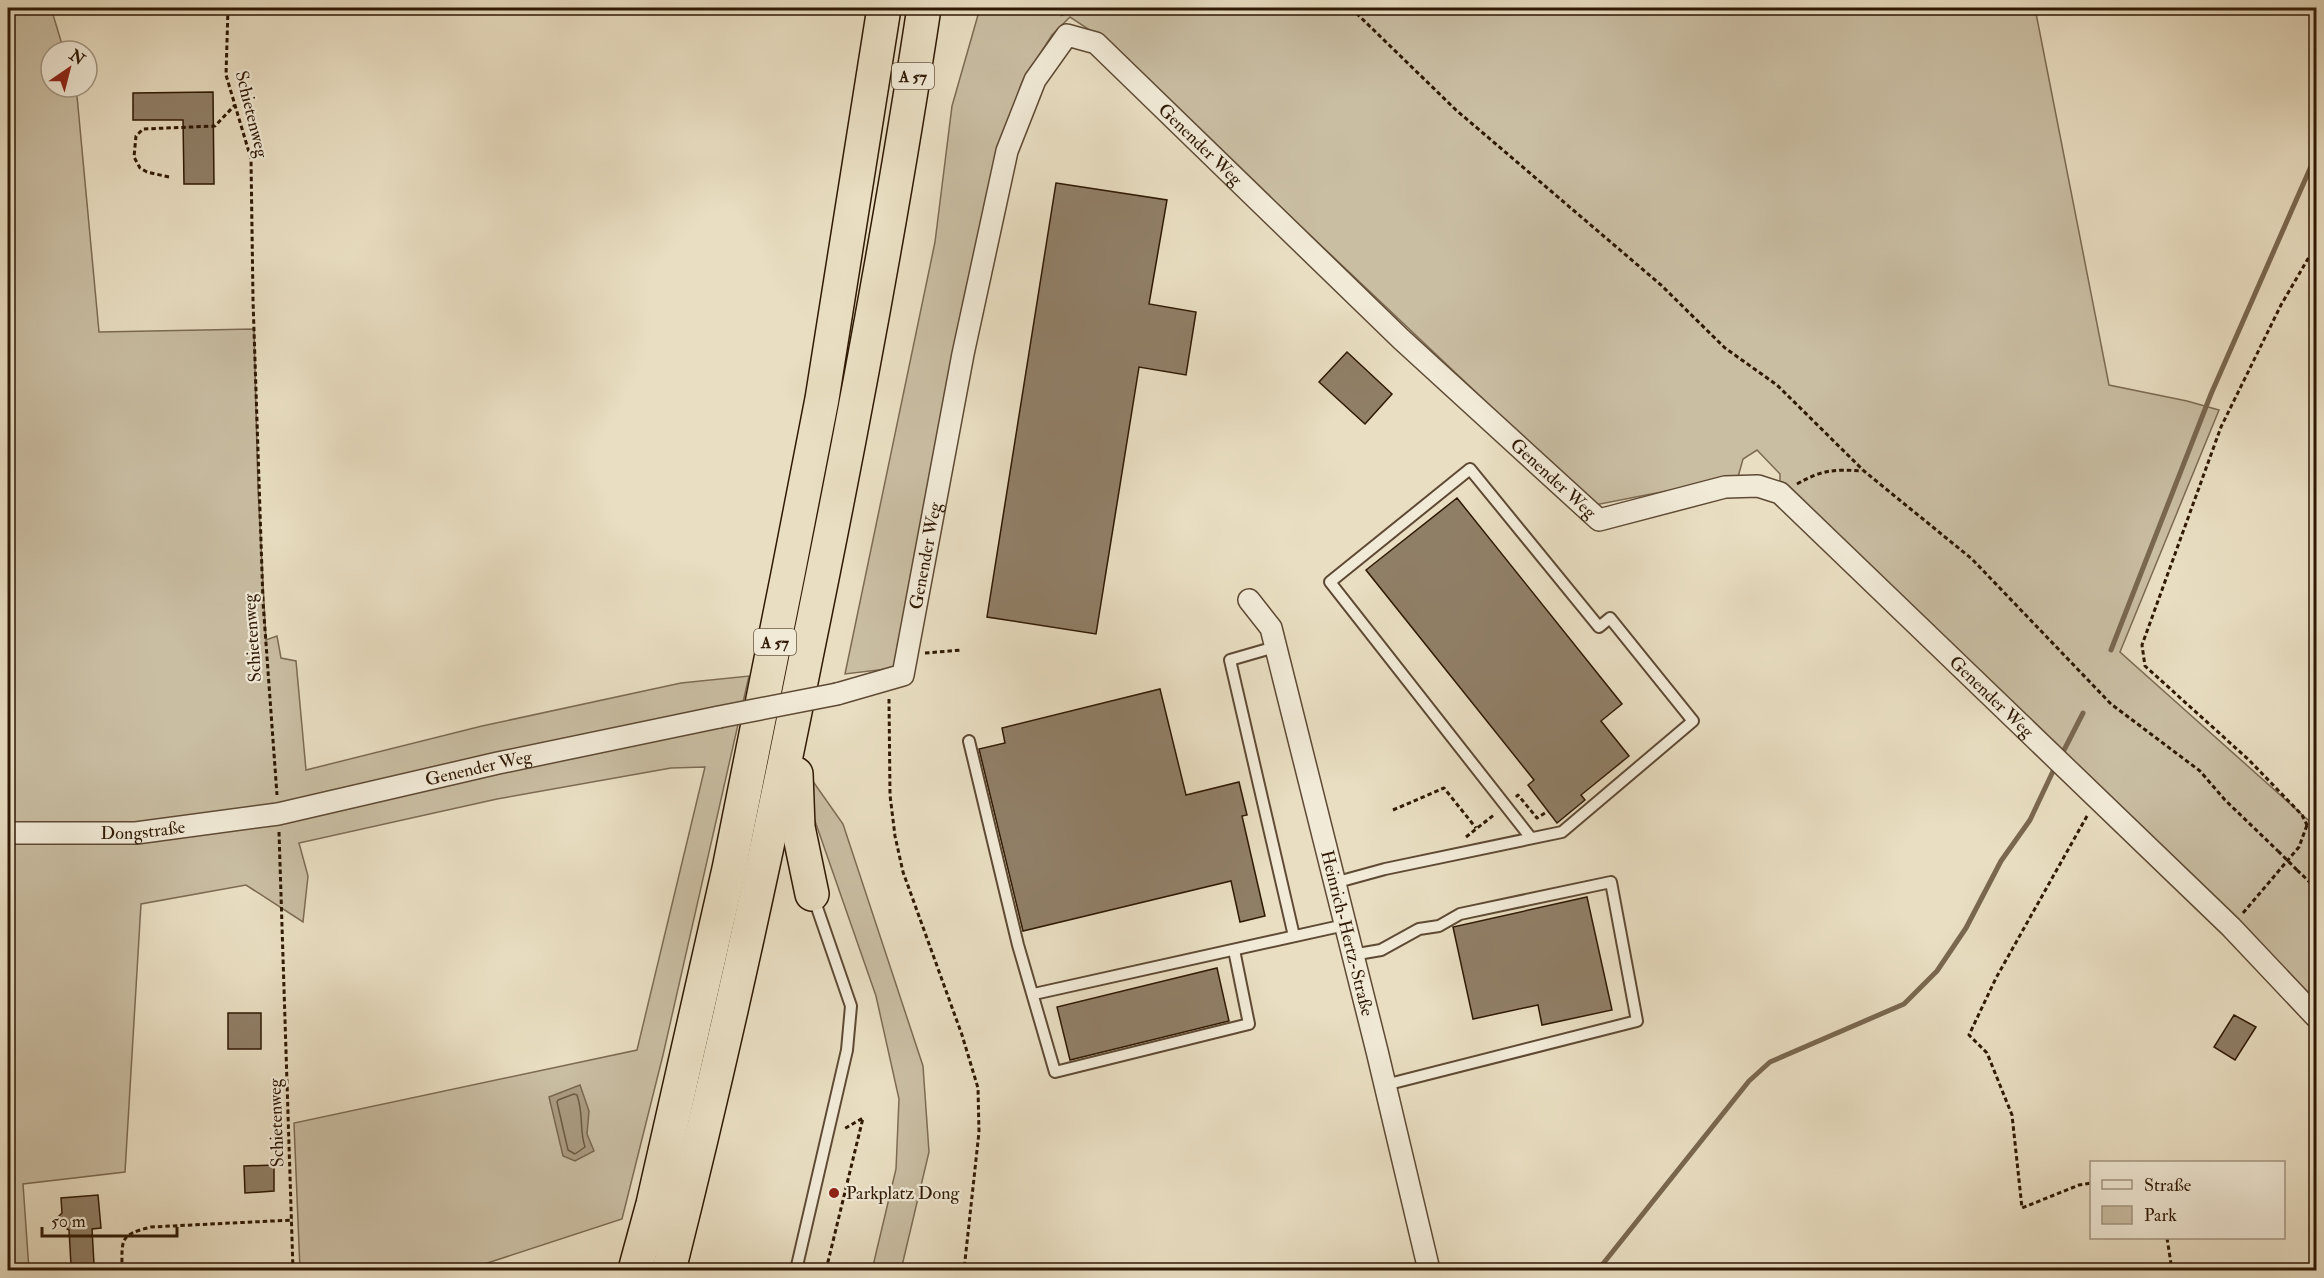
<svg xmlns="http://www.w3.org/2000/svg" width="2324" height="1278" viewBox="0 0 2324 1278" font-family="'IM FELL Double Pica',serif">
<rect width="100%" height="100%" fill="#e9dec2"/>
<filter id="stains"><feTurbulence type="fractalNoise" baseFrequency=".00333" numOctaves="4"/><feColorMatrix values="0 0 0 0 .2 0 0 0 0 .09 0 0 0 0 .02 0 0 0 .5 -.17"/></filter>
<radialGradient id="worn" r=".72"><stop offset=".6" stop-color="#630" stop-opacity="0"/><stop offset="1" stop-color="#630" stop-opacity=".3"/></radialGradient>
<g fill="#c9bda2" stroke="#7c6b53" stroke-width="1.5">
<path d="M8 8H51L64 51H51V87H74L77 96 99 332 254 329 258 488 266 640 277 636 281 658 296 661 306 770 482 726 681 683 749 676 663 1055 622 1219 466 1270H300L294 1123 637 1050 705 767 671 768 497 799 299 843 308 876 303 922 246 885 141 904 125 1172 23 1184 29 1270H8Z"/>
<path d="M980 8H2035L2109 385 2187 401 2219 410 2120 652 2316 827V1017L1780 493V474L1757 450 1743 459 1738 477 1595 505 1102 38 1070 17 1052 35 1022 82 997 153 895 668 845 674 935 242 952 106Z"/>
<path d="M812 780 843 824 923 1066 929 1152 901 1270H872L896 1169 899 1099 876 996 808 801Z"/>
</g>
<path fill="#aa9b81" stroke="#79674f" stroke-width="1.5" d="M580 1085 589 1111 587 1134 594 1151 575 1161 563 1156 549 1097Z"/>
<g fill="none" stroke-linecap="round" stroke-linejoin="round">
<path stroke="#6c5a42" stroke-width="1.5" d="M574 1094 577 1095C584 1115 579 1129 585 1147L575 1154 568 1150 557 1102 558 1100Z"/>
<g stroke="#79674f" stroke-width="5">
<path d="M2111 650 2211 394 2316 155"/>
<path d="M2061 756 2083 713"/>
<path d="M1598 1270 1749 1081 1770 1062 1904 1004 1937 971 1966 928 2001 861 2030 820 2055 767"/>
</g>
</g>
<g fill="#907f67" stroke="#2f1904" stroke-width="1.5">
<path d="M213 92 214 184H184L183 120H133V93Z"/>
<path d="M1056 183 1167 200 1149 304 1196 312 1186 375 1139 367 1096 634 987 617Z"/>
<path d="M1347 352 1392 394 1365 424 1319 382Z"/>
<path d="M1457 498 1622 704 1601 721 1629 756 1581 795 1585 800 1557 823 1528 785 1534 780 1366 570Z"/>
<path d="M1160 689 1186 795 1239 782 1247 815 1242 816 1265 916 1240 922 1231 881 1023 931 979 749 1005 743 1002 728Z"/>
<path d="M1587 897 1612 1010 1542 1025 1538 1005 1473 1019 1453 927Z"/>
<path d="M1217 968 1229 1021 1070 1060 1057 1007Z"/>
<rect x="228" y="1013" width="33" height="36"/>
<path d="M2234 1015 2256 1027 2235 1060 2214 1047Z"/>
<path d="M274 1165V1191L245 1193 244 1166Z"/>
<path d="M98 1195 101 1228 92 1229 94 1264 71 1265 69 1230 59 1224 58 1217 62 1213 61 1198Z"/>
</g>
<g fill="none" stroke-linecap="round" stroke-linejoin="round">
<defs>
<g id="lane">
<path d="M1275 647 1230 660 1294 936"/>
<path d="M969 741 1018 945 1055 1072 1249 1024 1234 950"/>
<path d="M1334 883 1385 869 1562 832 1693 721 1610 618 1599 627 1470 469 1330 582 1531 838"/>
<path d="M1352 955 1381 950 1419 929 1439 926 1460 914 1611 882 1637 1021 1385 1085"/>
<path d="M1034 994 1345 925"/>
<path d="M796 1270 847 1050 851 1006 813 896"/>
</g>
<g id="street">
<path id="s1" d="M1249 600 1271 628 1377 1051 1429 1270"/>
<path id="s2" d="M837 694 903 675 963 354 1007 151 1035 80 1067 35 1096 43 1401 339 1599 520 1725 487 1758 486 1780 493 2231 927 2316 1017"/>
<path id="s3" d="M8 833H136L278 814 498 763 719 717"/>
</g>
<g id="highway">
<path d="M796 774 798 827 812 894"/>
<path d="M635 1270 653 1204 729 869 788 574 822 399 884 8"/>
<path d="M669 1270C720 1067 765 863 806 657 850 442 891 225 924 8"/>
</g>
</defs>
<use href="#lane" stroke="#5e4a34" stroke-width="14"/>
<use href="#street" stroke="#5e4a34" stroke-width="24"/>
<use href="#highway" stroke="#2f1904" stroke-width="36"/>
<g stroke="#2f1904" stroke-width="3" stroke-dasharray="4.5 3" stroke-linecap="butt">
<path d="M228 8 226 75 251 159 253 300 263 602 277 795"/>
<path d="M1060 8 1062 16"/>
<path d="M1351 8 1456 110 1661 285 1725 348 1777 385 1864 471 1972 559 2111 704 2200 771 2225 800 2278 851"/>
<path d="M169 177 147 172 140 168 134 157 136 136 143 129 215 126 235 105"/>
<path d="M2316 245 2281 305 2221 427 2142 645 2145 666 2249 760 2302 815 2307 825 2316 832"/>
<path d="M1797 484C1821 470 1834 469 1862 471"/>
<path d="M925 653 962 650"/>
<path d="M889 699 890 795 895 836 903 872 962 1035 978 1088 979 1132 964 1270"/>
<path d="M1516 797 1518 795 1537 818 1548 811"/>
<path d="M1393 810 1444 788 1476 828"/>
<path d="M2087 816 1996 978 1969 1035 1987 1053 2012 1115 2022 1208 2079 1185 2092 1183"/>
<path d="M279 832 293 1270"/>
<path d="M1466 837 1495 814"/>
<path d="M2297 870 2316 888"/>
<path d="M2243 913 2299 847 2307 825"/>
<path d="M2167 1238 2172 1270"/>
<path d="M122 1270C122 1239 119 1235 151 1227L293 1220"/>
<path d="M826 1270 863 1118 844 1129"/>
</g>
<use href="#lane" stroke="#f1ead7" stroke-width="10"/>
<use href="#street" stroke="#f1ead7" stroke-width="21"/>
<use href="#highway" stroke="#e9dec2" stroke-width="33"/>
<defs>
<path id="street-bridge" d="M719 717 837 694"/>
</defs>
<use href="#street-bridge" stroke="#5e4a34" stroke-width="24" stroke-linecap="butt"/>
<path stroke="#2f1904" stroke-width="3" stroke-dasharray="4.5 3" stroke-linecap="butt" d="M2278 851 2297 870"/>
<use href="#street-bridge" stroke="#f1ead7" stroke-width="21"/>
</g>
<circle fill="#8f2418" stroke="#f1ead7" stroke-width="2" cx="834" cy="1193" r="6"/>
<g text-anchor="middle" stroke-width="4.5" stroke-linejoin="round" paint-order="stroke">
<g fill="#f1ead7" stroke="#695843" stroke-width="1.5">
<rect x="892" y="63" width="42" height="26" rx="4.5"/>
<rect x="754" y="629" width="42" height="26" rx="4.5"/>
</g>
<g font-size="16" font-weight="bold" fill="#2f1904">
<text x="913" y="82">A 57</text>
<text x="775" y="648">A 57</text>
</g>
<g font-size="18" fill="#2f1904" stroke="#f1ead7">
<text transform="translate(252 114) rotate(76)" y="6">Schietenweg</text>
<text dy="6" stroke="none"><textPath href="#s2" startOffset="910">Genender Weg</textPath></text>
<text dy="6" stroke="none"><textPath href="#s2" startOffset="1396">Genender Weg</textPath></text>
<text dy="6" stroke="none"><textPath href="#s2" startOffset="190">Genender Weg</textPath></text>
<text transform="translate(252 638) rotate(-94)" y="6">Schietenweg</text>
<text dy="6" stroke="none"><textPath href="#s2" startOffset="1938">Genender Weg</textPath></text>
<text dy="6" stroke="none"><textPath href="#s3" startOffset="477">Genender Weg</textPath></text>
<text dy="6" stroke="none"><textPath href="#s3" startOffset="135">Dongstraße</textPath></text>
<text dy="6" stroke="none"><textPath href="#s1" startOffset="350">Heinrich-Hertz-Straße</textPath></text>
<text transform="translate(276 1123) rotate(-92)" y="6">Schietenweg</text>
</g>
<g font-size="18" fill="#2f1904" stroke="#f1ead7" text-anchor="start">
<text x="846" y="1199">Parkplatz Dong</text>
</g>
</g>
<rect width="2324" height="1278" fill="none" stroke="#e9dec2" stroke-width="30"/>
<rect x="9" y="9" width="2306" height="1260" fill="none" stroke="#2f1904" stroke-width="3"/>
<rect x="15" y="15" width="2294" height="1248" fill="none" stroke="#2f1904" stroke-width="1.5"/>
<rect x="2090" y="1161" width="195" height="78" fill="#f1ead7" stroke="#a39683" stroke-width="1.5"/>
<rect x="2102" y="1180" width="30" height="9" fill="#f1ead7" stroke="#a39683" stroke-width="1.5"/>
<text x="2144" y="1191" font-size="18" fill="#2f1904">Straße</text>
<rect x="2102" y="1206" width="30" height="18" fill="#c9bda2" stroke="#a39683" stroke-width="1.5"/>
<text x="2144" y="1221" font-size="18" fill="#2f1904">Park</text>
<g transform="translate(69 69) rotate(35)"><circle r="28" fill="#f1ead7" stroke="#a39683" stroke-width="1.5"/>
<path d="M0-4.5L10 22L0 15L-10 22Z" fill="#8f2418"/>
<text y="-9" font-size="16" font-weight="bold" text-anchor="middle" fill="#2f1904">N</text>
</g>
<path d="M42 1227v9h135v-9" fill="none" stroke="#2f1904" stroke-width="3"/>
<text x="51" y="1227" font-size="18" fill="#2f1904" stroke="#f1ead7" stroke-width="4.5" paint-order="stroke">50 m</text>
<rect width="100%" height="100%" filter="url(#stains)"/>
<rect width="100%" height="100%" fill="url(#worn)"/>
</svg>
